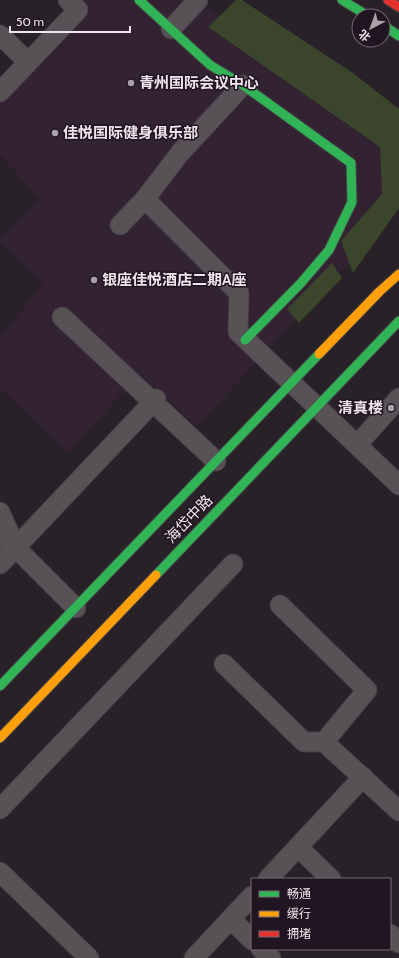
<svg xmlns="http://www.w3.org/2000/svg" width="399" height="958" viewBox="0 0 399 958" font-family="Cabin,'Noto Sans SC',sans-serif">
<rect width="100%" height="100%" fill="#282228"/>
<path fill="#322232" d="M76 0H198L382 127 394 190 362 249 197 426 140 374 67 453 0 388V336L43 284 0 243V239L40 199 0 155V93Z"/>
<g fill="#3a452b">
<path d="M236 0H242L353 73 399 109V208L353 273 341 241 382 194 380 147 208 27Z"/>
<path d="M332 263 342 278 299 323 287 309Z"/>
</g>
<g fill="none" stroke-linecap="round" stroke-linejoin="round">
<defs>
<g id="street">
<path d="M171 29 198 0"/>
<path d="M0 35 28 62"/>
<path d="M0 92 78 10 68 0"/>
<path d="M145 199 239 293 238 332 399 485"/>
<path d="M120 225 145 199 180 153 243 85"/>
<path d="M62 317 216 461"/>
<path d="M357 445 399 398"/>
<path d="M0 512 15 546"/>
<path d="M0 536 15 547 76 608"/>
<path d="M0 564 156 399"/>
<path d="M280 605 367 690 324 742"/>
<path d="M224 664 304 742H324L399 811"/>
<path d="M0 809 233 564"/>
<path d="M298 847 331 879"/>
<path d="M0 872 89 958"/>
<path d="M268 879 363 777"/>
<path d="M231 919 252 940"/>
<path d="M390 934 399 943"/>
<path d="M261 949 271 958"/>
<path d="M194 958 252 896"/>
</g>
<g id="fast">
<path d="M139 0 210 65 243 85 351 163 352 202 329 250 301 283 245 340"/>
<path d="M342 0 368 16"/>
<path d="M383 25 399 36"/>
<path d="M156 575 399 321"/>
<path d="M0 686 319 354"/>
</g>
<g id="slow">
<path d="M319 354 380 291 399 274"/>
<path d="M0 738 156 575"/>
</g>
<path id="jam" d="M388 0 399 7"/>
</defs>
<use href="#street" stroke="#453f45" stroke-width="21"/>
<use href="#fast" stroke="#453f45" stroke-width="11"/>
<use href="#slow" stroke="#453f45" stroke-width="11"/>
<use href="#jam" stroke="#453f45" stroke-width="11"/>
<use href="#street" stroke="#585257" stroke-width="19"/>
<use href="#fast" stroke="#30b455" stroke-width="9"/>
<use href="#slow" stroke="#ff9f0a" stroke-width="9"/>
<use href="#jam" stroke="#e5322d" stroke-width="9"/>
</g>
<g fill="#a9a1a9" stroke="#221522" stroke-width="1.5">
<circle cx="131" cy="83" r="4"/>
<circle cx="55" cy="133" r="4"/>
<circle cx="94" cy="280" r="4"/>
<circle cx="391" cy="408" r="4"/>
</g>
<g text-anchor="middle" stroke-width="3" stroke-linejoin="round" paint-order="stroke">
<g font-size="15" font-weight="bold" fill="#efe5ee" stroke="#221522" text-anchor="start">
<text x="139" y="88">青州国际会议中心</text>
<text x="63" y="138">佳悦国际健身俱乐部</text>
<text x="102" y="285">银座佳悦酒店二期A座</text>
<text x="383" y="413" text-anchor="end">清真楼</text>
</g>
<g font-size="15" fill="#efe5ee" stroke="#221522">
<text transform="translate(189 519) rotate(-46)" y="5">海岱中路</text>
</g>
</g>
<rect x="251" y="878" width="140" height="72" fill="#221522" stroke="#746874"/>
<rect x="259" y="891" width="20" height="6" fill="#30b455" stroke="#746874"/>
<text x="287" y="898" font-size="12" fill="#efe5ee">畅通</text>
<rect x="259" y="911" width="20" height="6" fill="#ff9f0a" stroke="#746874"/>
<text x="287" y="918" font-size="12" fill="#efe5ee">缓行</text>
<rect x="259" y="931" width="20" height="6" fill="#e5322d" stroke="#746874"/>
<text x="287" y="938" font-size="12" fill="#efe5ee">拥堵</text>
<g transform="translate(371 28) rotate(221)"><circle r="19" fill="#221522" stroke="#746874"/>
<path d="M0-3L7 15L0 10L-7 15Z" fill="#a9a1a9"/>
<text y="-6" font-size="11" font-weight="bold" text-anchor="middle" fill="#efe5ee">北</text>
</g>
<path d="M10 26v6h120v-6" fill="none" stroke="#efe5ee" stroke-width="2"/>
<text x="16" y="26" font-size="12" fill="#efe5ee" stroke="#221522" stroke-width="3" paint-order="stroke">50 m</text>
</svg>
